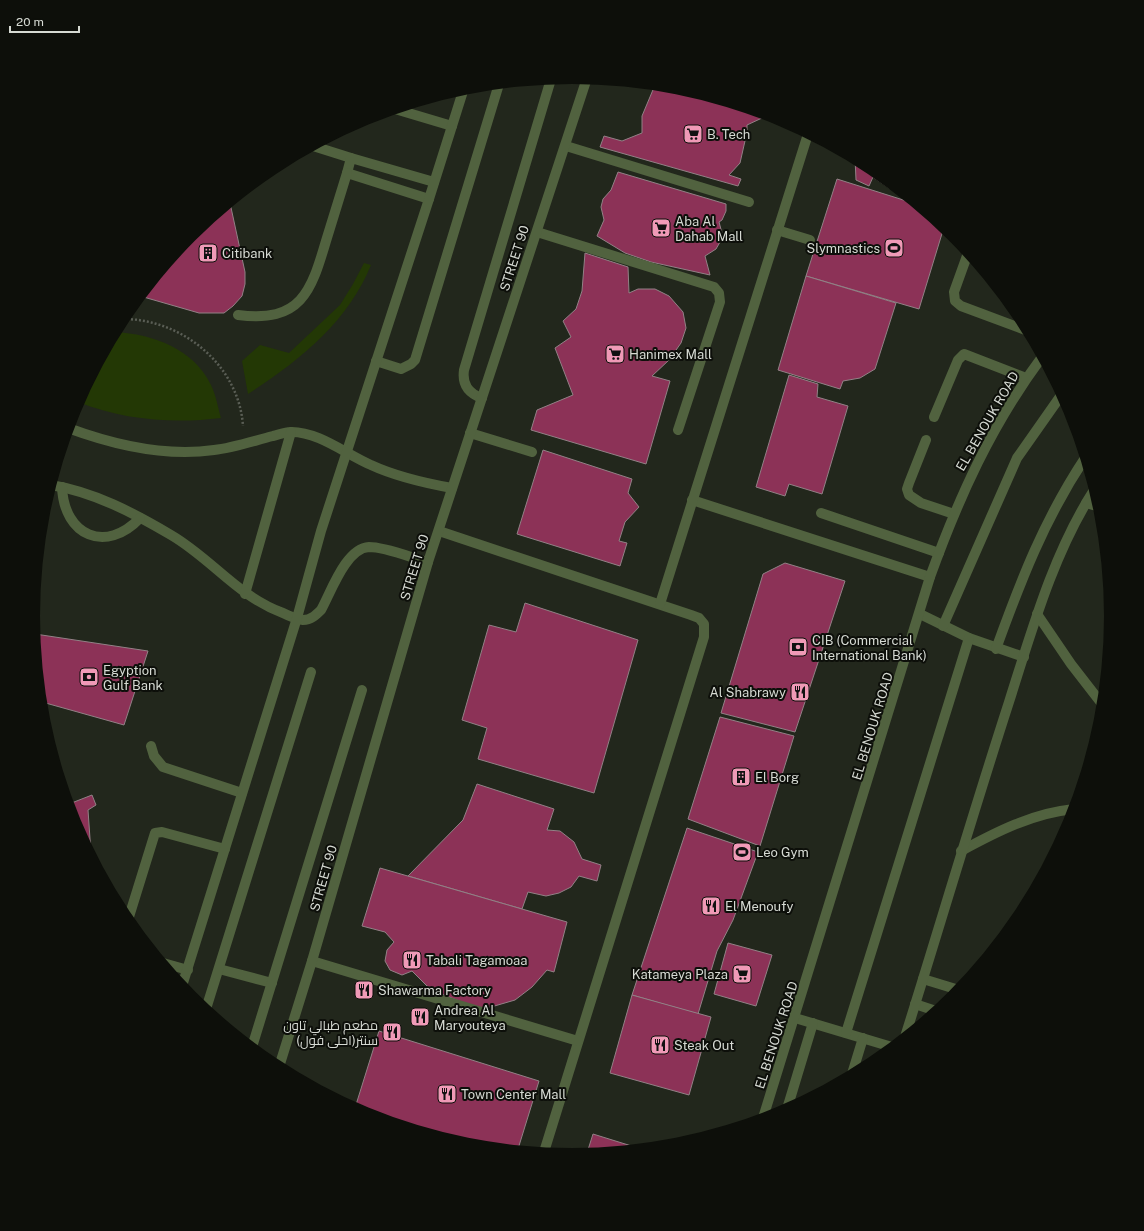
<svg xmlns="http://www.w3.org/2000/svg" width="1144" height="1231" viewBox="0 0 1144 1231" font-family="'Public Sans',Cairo,sans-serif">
<rect width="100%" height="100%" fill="#22271c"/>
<g fill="#233805">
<path d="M364 263 371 265C348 322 299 361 248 394L242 361 260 345 289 353 340 305 353 284Z"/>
<path d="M115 332C153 334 194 349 211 385 216 395 218 408 221 418 174 424 123 420 78 402Z"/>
</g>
<g fill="#8c3257" stroke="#928186">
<path d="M655 85 677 87 764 113 762 118 747 125V132L740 163 729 175 741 179 738 186 600 147 604 136 622 141 642 133V116Z"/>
<path d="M855 158 872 167 902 192 889 188 873 177 869 186 856 180Z"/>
<path d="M618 172 726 204V211L722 220 719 222 722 233 720 242 716 249 705 256 710 275 651 262 625 253 597 236 604 220 601 207 603 199 611 190Z"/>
<path d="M837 179 916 204 944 227 919 309 806 276Z"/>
<path d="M230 203 245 272V284L242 296 233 306 224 313H199L140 296 191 234Z"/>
<path d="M585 253 628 267 629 293 638 289H655L669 296 683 312 686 328 681 343 669 360 652 376 670 381 646 464 531 430 537 410 573 395 555 348 571 337 563 321 576 309 582 291Z"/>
<path d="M806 276 896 303 875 369 860 378 843 381 840 389 778 370Z"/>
<path d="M789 375 818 384 817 397 848 406 822 494 789 484 785 496 756 487Z"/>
<path d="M543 450 632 479 628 493 639 507 625 522 619 541 627 543 620 566 517 534Z"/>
<path d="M785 563 845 581 795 732 721 713 763 574Z"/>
<path d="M525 603 638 640 594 793 478 759 487 728 462 720 489 625 516 632Z"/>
<path d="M35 634 148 651 124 725 42 702Z"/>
<path d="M720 717 794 736 760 846 688 819Z"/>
<path d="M477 784 554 809 547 830 560 831 574 842 582 859 601 865 597 881 579 876 571 887 559 893 546 896 528 892 522 909 408 876 463 820Z"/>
<path d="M92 795 96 805 88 810 91 853 74 822 69 804Z"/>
<path d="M687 828 758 852 733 920 717 951 698 1014 632 995Z"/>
<path d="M380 868 567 922 554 972 547 970 532 987 515 1000 491 1007 477 1008 444 995 427 986 412 971 402 975 390 970 385 961 387 950 394 942 385 932 362 926Z"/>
<path d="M728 943 772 955 756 1006 714 994Z"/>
<path d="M632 995 711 1017 689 1095 610 1073Z"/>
<path d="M379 1031 539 1081 518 1149 467 1144 366 1113 355 1108Z"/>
<path d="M593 1134 638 1148 587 1153Z"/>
</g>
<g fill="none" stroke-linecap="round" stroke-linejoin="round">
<path stroke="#5a5e55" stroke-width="2.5" stroke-dasharray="2 2" stroke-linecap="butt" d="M123 319C182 319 239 365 243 426"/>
<g stroke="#51623f" stroke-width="10">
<path d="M395 109 452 126"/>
<path d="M313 146 351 158"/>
<path d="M566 146 749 202"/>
<path d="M429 199 347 173 351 158 434 182"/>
<path d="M777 230 810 240"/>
<path d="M537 232 714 287 719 293 720 302 678 430"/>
<path d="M968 253 954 292 955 301 961 306 1028 331"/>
<path d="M238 315C301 323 311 292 326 241 333 218 340 195 347 173"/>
<path d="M376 361 401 369 411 364 415 360 499 84"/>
<path d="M482 398C468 393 462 384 464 370L551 79"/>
<path d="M934 417 958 360 964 354 1026 378"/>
<path d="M68 428C114 445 165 457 214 450 233 448 253 441 273 436 278 435 285 432 290 432 318 431 347 455 371 465 397 477 424 483 452 488"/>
<path d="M470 433 532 452"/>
<path d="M926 440 909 483 907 489 909 495 921 503 954 514"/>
<path d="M51 485C94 492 134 513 171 535 212 559 237 596 283 613 289 616 296 619 303 620 311 620 316 615 321 610 331 592 346 548 369 547 386 547 412 558 428 562"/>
<path d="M62 487C64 536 106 554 140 518"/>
<path d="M692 500 930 577"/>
<path d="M1086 503 1100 507"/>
<path d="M821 513 939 553"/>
<path d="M439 531 691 615 699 618 704 624V637L544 1152"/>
<path d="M245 594 291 432"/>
<path d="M660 604 808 134"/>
<path d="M920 614 969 638 1024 657"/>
<path d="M1037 614 1071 664 1102 704"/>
<path d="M943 626 1017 458 1062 394"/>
<path d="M996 649C1021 580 1044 520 1085 458"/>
<path d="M151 746 154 756 163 767 242 793"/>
<path d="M961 851C996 832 1033 813 1074 809"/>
<path d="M128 920 155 833 162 832 225 849"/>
<path d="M312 961 578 1041"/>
<path d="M163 963 188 970"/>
<path d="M219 969 272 983"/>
<path d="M923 979 959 990"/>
<path d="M182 986 297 618 321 531 429 199 464 88"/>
<path d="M915 1004 936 1011"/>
<path d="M206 1009 311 672"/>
<path d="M795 1018 892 1047"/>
<path d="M846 1033 969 638"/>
<path d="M905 1037C940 925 973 813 1009 702 1032 630 1053 554 1094 490"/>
<path d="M252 1047 362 690"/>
<path d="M279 1067 312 961 428 562 587 78"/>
<path d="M852 1074 863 1038"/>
<path d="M787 1109 813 1023"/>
<path d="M763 1118 930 577C959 497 991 426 1042 357"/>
</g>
</g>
<defs>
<symbol id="supermarket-square" viewBox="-11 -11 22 22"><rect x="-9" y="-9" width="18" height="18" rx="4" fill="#f09ab7" stroke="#0d0f0a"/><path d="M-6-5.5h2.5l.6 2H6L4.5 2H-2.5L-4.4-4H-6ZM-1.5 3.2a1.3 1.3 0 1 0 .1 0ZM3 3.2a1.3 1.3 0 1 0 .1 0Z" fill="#111"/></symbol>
<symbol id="stadium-square" viewBox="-11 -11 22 22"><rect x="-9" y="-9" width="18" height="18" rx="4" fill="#f09ab7" stroke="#0d0f0a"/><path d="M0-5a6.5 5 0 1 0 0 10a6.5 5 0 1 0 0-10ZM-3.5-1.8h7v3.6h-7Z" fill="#111"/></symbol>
<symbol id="building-square" viewBox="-11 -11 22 22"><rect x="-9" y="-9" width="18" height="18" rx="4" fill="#f09ab7" stroke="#0d0f0a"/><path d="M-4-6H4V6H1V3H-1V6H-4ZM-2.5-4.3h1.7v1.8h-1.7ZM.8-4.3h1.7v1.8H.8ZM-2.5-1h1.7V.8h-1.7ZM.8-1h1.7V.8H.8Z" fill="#111"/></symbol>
<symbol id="bank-square" viewBox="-11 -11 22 22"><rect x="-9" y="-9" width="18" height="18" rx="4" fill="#f09ab7" stroke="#0d0f0a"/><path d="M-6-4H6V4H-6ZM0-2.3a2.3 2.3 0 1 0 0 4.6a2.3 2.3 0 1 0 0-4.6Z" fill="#111"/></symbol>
<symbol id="restaurant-square" viewBox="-11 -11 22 22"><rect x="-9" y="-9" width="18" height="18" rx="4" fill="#f09ab7" stroke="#0d0f0a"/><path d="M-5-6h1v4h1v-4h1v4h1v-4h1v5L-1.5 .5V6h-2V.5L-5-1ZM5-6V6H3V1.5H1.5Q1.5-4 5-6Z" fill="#111"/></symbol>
</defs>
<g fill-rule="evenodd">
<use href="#supermarket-square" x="682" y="123" width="22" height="22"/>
<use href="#supermarket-square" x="650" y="217" width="22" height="22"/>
<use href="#stadium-square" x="883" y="237" width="22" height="22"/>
<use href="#building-square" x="197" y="242" width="22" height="22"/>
<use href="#supermarket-square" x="604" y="343" width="22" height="22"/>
<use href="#bank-square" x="787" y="636" width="22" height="22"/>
<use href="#bank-square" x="78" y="666" width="22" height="22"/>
<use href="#restaurant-square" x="789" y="681" width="22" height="22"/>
<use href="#building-square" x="730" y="766" width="22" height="22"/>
<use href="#stadium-square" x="731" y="841" width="22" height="22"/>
<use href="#restaurant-square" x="700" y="895" width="22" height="22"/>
<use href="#restaurant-square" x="401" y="949" width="22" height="22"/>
<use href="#supermarket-square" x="731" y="963" width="22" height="22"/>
<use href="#restaurant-square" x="353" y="979" width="22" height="22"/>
<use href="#restaurant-square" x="409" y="1006" width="22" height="22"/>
<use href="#restaurant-square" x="381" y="1021" width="22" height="22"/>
<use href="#restaurant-square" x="649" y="1034" width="22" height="22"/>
<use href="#restaurant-square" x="436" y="1083" width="22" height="22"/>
</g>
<g text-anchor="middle" stroke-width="4" stroke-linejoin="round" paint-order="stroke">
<g font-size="13" fill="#d6dad3" stroke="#0d0f0a" text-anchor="start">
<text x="707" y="139">B. Tech</text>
<text x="675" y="226">Aba Al<tspan x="675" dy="15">Dahab Mall</tspan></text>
<text x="880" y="253" text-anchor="end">Slymnastics</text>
<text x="222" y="258">Citibank</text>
<text x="629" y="359">Hanimex Mall</text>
<text x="812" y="645">CIB (Commercial<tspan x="812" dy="15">International Bank)</tspan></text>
<text x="103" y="675">Egyption<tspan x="103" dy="15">Gulf Bank</tspan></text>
<text x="786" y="697" text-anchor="end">Al Shabrawy</text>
<text x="755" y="782">El Borg</text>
<text x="756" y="857">Leo Gym</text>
<text x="725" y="911">El Menoufy</text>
<text x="426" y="965">Tabali Tagamoaa</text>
<text x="728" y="979" text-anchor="end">Katameya Plaza</text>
<text x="378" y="995">Shawarma Factory</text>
<text x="434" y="1015">Andrea Al<tspan x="434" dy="15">Maryouteya</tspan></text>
<text x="378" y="1030" text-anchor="end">مطعم طبالي تاون<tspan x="378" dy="15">سنتر(احلى فول)</tspan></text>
<text x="674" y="1050">Steak Out</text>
<text x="461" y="1099">Town Center Mall</text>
</g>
<g font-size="13" fill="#d6dad3" stroke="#0d0f0a">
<text transform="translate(514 258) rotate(-72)" y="5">STREET 90</text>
<text transform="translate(987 421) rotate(-60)" y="5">EL BENOUK ROAD</text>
<text transform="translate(414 567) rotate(-73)" y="5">STREET 90</text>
<text transform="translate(872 726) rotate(-73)" y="5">EL BENOUK ROAD</text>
<text transform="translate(323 878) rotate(-74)" y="5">STREET 90</text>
<text transform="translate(776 1035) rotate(-72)" y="5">EL BENOUK ROAD</text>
</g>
</g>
<path d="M0 0H1144V1231H0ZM40 616a532 532 0 1 1 1064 0a532 532 0 1 1-1064 0Z" fill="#0d0f0a" fill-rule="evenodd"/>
<path d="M10 26v6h69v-6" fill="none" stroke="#d6dad3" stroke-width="2"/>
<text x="16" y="26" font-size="12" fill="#d6dad3" stroke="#0d0f0a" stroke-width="3" paint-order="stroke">20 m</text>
</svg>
